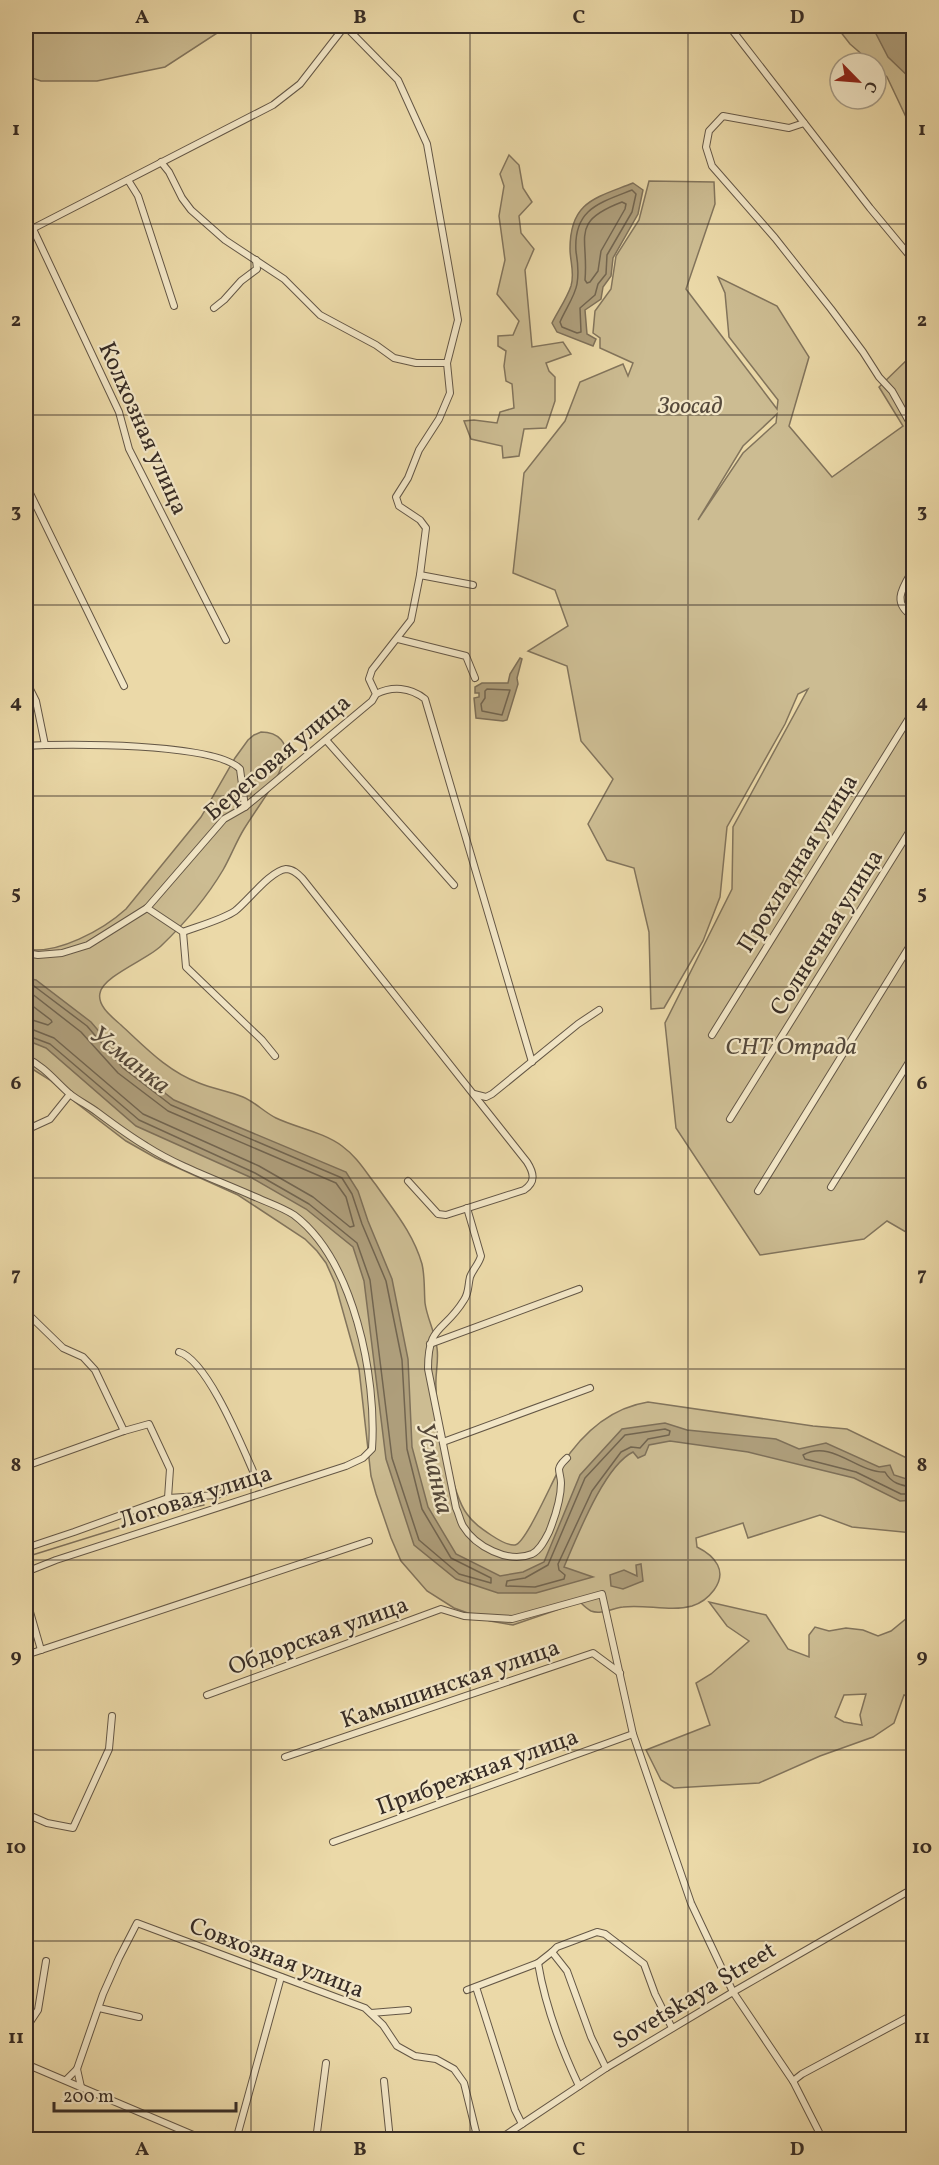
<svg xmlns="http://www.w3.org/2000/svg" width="939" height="2165" viewBox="0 0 939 2165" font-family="Vollkorn,serif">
<rect width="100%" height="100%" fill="#ebd9a8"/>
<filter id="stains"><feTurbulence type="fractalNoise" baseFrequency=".00333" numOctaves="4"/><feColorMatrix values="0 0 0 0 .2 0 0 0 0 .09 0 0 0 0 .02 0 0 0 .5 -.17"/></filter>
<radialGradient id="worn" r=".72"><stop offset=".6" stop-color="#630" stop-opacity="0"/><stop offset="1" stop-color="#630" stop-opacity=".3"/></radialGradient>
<g fill="#ccbc92" stroke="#82745c" stroke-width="1.5" fill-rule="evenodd">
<path d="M26 26H228L165 67 97 81H41L26 76Z"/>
<path d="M836 26H913V117H906L887 77 876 67V63H872L850 44Z"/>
<path d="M509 155 519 165 523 188 532 202 519 216 521 233 534 249 525 270 532 347 563 342 571 354 546 363 549 371 555 377V401L546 428 524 429 519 456 503 458 502 446 471 439 464 421 474 420 497 423 500 412 514 408 512 384 506 381 504 366 506 351 498 346V336L513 335 519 321 497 294 505 260 499 216 504 186 500 174Z"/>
<path d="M649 181 714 182 715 204 686 289 777 409 778 400 729 337 725 293 718 277 777 306 809 357 789 426 832 477 903 426 879 387 913 354 914 1229 911 1235 887 1221 864 1239 760 1255 676 1128 665 1023 732 889 733 827 808 689 798 694 785 724 727 827 720 897 703 941 664 1008 651 1009 649 932 634 868 607 860 588 824 613 779 581 741 567 666 528 651 568 626 555 590 513 573 524 473 565 421 580 382 623 364 628 376 633 363 600 348V338L593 333 595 311 611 289 616 256 639 220ZM777 414 776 423 743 453 698 520 743 446Z"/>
<path d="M261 732C278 732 290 743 284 761 275 786 258 806 244 829 236 842 231 856 223 870 207 897 185 923 161 946 148 959 103 976 100 993 97 1006 112 1017 121 1025 145 1047 167 1071 199 1083 213 1089 229 1091 243 1097 255 1102 264 1112 276 1118 297 1128 323 1132 342 1146 357 1157 365 1171 376 1185 394 1211 413 1233 422 1264 425 1277 424 1290 425 1303 427 1318 435 1332 437 1348 439 1361 435 1374 436 1387 436 1412 452 1495 467 1514 473 1523 482 1529 491 1535 497 1539 508 1546 515 1545 526 1543 553 1479 561 1466 581 1435 610 1408 648 1402L813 1426 847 1429 913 1461V1533L852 1527 820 1515 748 1538 743 1523 696 1538 697 1547C715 1556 728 1571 714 1590 708 1598 702 1603 692 1606 670 1612 645 1604 623 1607 613 1608 601 1615 591 1611 587 1609 583 1605 580 1602L513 1625 490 1621 454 1608 427 1591 401 1561 391 1538 376 1494 371 1476 359 1369 335 1283 326 1263 317 1251 305 1239 238 1195 156 1158 126 1141 75 1102 50 1080 26 1065V949C57 955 103 930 126 909L201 817 235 758 248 740 254 735Z"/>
<path d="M709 1602 766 1615 788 1649 809 1657V1635L815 1627 829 1631 846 1628 863 1630 878 1636 891 1631 913 1613V1698L904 1695 894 1723 873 1737 820 1756 759 1783 674 1788 661 1780 646 1750 710 1725 696 1683 711 1674 749 1641 727 1626ZM866 1694 860 1715 862 1725 844 1722 835 1717 844 1695Z"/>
</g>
<g fill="#ae9e7b" stroke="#7e7059" stroke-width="1.5">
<path d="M872 26H900L913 40V81L888 57Z"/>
<path d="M633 183 643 190 638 214 613 258 611 276 603 287 601 299 585 310 587 334 596 339 593 346 557 332 552 323C558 311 567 298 571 286 575 273 570 261 570 249 570 201 596 198 633 183Z"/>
<path d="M520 658 522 659 517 678 518 684 507 720 503 721 476 718 474 698 479 697V693H475V687L482 683H508L510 674Z"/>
<path d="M26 978 36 980 91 1022 126 1063 174 1100 346 1172 358 1191 368 1221 392 1279 408 1359 412 1447 428 1507 456 1554 500 1576 523 1572 544 1562 580 1475 622 1429 665 1423 687 1430 776 1439 799 1449 826 1443 879 1467 890 1465 894 1475 913 1481V1500L900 1501 854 1478 748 1452 670 1441 649 1445 645 1455 638 1458 633 1452C604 1466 577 1537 564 1567L593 1577 536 1593H498L456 1579 414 1545 386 1459 364 1281 353 1247 306 1209 252 1178 136 1126 46 1048 26 1040Z"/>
<path d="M641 1564 643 1581 623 1589 611 1586 610 1575 624 1570 637 1576 636 1565Z"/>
</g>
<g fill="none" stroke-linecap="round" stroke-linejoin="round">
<g stroke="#726550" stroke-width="1.5">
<path d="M632 190 636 194 632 212 607 255 606 274 598 284 595 295 580 308 581 332 577 333 562 327 560 322C565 310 575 296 577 284 579 272 578 263 576 252 573 209 599 203 632 190Z"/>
<path d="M622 202 626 204 625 209 601 251 598 271 590 282 587 283 585 280C589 237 569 222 622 202Z"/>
<path d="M487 689 510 690 502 715 482 711 481 704 485 698V691Z"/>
<path d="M26 984 34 986 87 1026 123 1068 171 1105 342 1178 352 1194 362 1224 386 1281 402 1360 407 1449 422 1509 451 1558 491 1578V1583L459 1574 419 1540 392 1458 370 1280 357 1243 309 1204 255 1173 139 1120 50 1044 26 1035"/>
<path d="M26 992 31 993 81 1032 118 1073 168 1111 336 1183 346 1197 354 1226 350 1227 313 1197 259 1166 143 1114 54 1038 26 1027"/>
<path d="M26 1001 51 1020 52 1022 48 1025 26 1018"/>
<path d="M665 1429 670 1431 669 1435 648 1439 640 1448 631 1447 621 1452 592 1491 558 1564 559 1570 565 1575 564 1579 535 1587 506 1586 507 1581 525 1578 548 1565 585 1478 625 1435Z"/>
<path d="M914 1487C901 1486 891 1483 885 1472 857 1473 832 1439 803 1455L805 1459 856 1472 901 1494H914"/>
</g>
<path stroke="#7e7059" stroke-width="1.5" d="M26 1557 167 1513 204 1505"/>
<defs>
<g id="minor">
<path d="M345 26 398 80 427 144 458 320 447 363 450 393 439 419 419 450 408 478 396 497 399 506 420 520 426 528 420 575"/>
<path d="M729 26 870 208 914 261"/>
<path d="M804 123 789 128 723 116 709 131 706 147 712 166 775 238 831 309 863 352 879 377 892 391 910 423 914 426"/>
<path d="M161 162 169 172 182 198 191 210 225 240 284 279 320 315 376 345 394 358 416 363H447"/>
<path d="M128 180 138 196 174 306"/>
<path d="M33 229 119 412 129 449 226 640"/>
<path d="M26 232 273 105 300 84 345 26"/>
<path d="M214 308 224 300 241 281 257 269 256 260"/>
<path d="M26 485 124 686"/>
<path d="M914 568C903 587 890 603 914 617"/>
<path d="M398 639 466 656 475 678"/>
<path d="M26 681 36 701 45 745"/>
<path d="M376 694C392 686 410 687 425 699L532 1062"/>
<path d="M326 740 454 885"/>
<path d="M26 746C64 743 216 743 240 769L245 807"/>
<path d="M147 908 183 932 186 967 262 1040 275 1056"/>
<path d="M183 932C196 927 224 919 235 911 248 901 270 871 286 869 293 869 298 874 302 878L527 1162C534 1173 536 1182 524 1190L446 1215 438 1214 408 1181"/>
<path d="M26 953 38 955 62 953 88 945 147 908 224 819 245 807 372 701 376 694 369 679 372 670 411 620 420 575 473 585"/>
<path d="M712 1035 914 710"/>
<path d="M26 1058C44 1066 56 1082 71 1095 79 1101 89 1106 97 1112 113 1124 129 1136 146 1146 179 1167 217 1180 253 1196 266 1202 282 1207 294 1215 354 1260 377 1378 372 1449L363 1458 346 1466 56 1560 26 1572"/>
<path d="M474 1094 486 1097 492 1094 578 1024 599 1010"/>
<path d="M730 1119 914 824"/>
<path d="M26 1130 50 1119 70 1094"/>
<path d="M831 1187 914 1054"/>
<path d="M758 1191 914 939"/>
<path d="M467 1208 481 1256C479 1264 473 1269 470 1277 468 1285 469 1293 464 1300 444 1333 428 1323 428 1369L456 1508C459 1514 460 1521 463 1526 475 1546 508 1564 532 1554 540 1550 545 1540 549 1532 555 1517 561 1499 561 1483 561 1478 559 1473 559 1469 560 1464 564 1461 567 1458"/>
<path d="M26 1312 63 1348 83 1357 95 1370 124 1431"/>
<path d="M430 1344 579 1289"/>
<path d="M443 1442 590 1388"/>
<path d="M26 1466 124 1431 149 1424 170 1469 168 1498"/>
<path d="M26 1548 74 1532 168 1498 217 1495 254 1482 253 1471C241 1444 207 1360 179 1352"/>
<path d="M26 1598 41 1650"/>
<path d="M26 1655 369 1541"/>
<path d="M207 1695 441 1609 464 1616 512 1619 602 1594 633 1734 691 1903 733 1992 793 2081 823 2140"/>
<path d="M285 1757 593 1653 620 1673"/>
<path d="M26 1820 31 1816 47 1823 73 1828 109 1749 112 1716"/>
<path d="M333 1842 633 1734"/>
<path d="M552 1952 557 1947 597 1932 605 1934 644 1964 655 1994 672 2028"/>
<path d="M538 1963C545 2005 561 2048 579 2086"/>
<path d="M476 1987 515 2110 522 2124"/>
<path d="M467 1990 538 1963 552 1952 567 1971 591 2037 606 2068"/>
<path d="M99 2008 139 2017"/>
<path d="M371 2013 408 2010"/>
<path d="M26 2028 38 2010 46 1961"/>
<path d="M26 2064 205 2140"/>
<path d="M66 2080 77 2069"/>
<path d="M384 2081 390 2140"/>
<path d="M793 2081 802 2074 914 2014"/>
<path d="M81 2087 77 2069 103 1994 119 1958 137 1923 365 2008 383 2025 397 2046 415 2056 436 2059 454 2069 464 2083 478 2140"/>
<path d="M236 2140 281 1977"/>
<path d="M316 2140 326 2063"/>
<path d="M498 2140 606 2068 733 1992 914 1888"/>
</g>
</defs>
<use href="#minor" stroke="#645746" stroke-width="8"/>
<use href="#minor" stroke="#f2e6c6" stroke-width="6"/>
</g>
<path fill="none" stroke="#372c25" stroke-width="1.5" stroke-opacity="0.55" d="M251 26V2140M470 26V2140M688 26V2140M26 224H914M26 415H914M26 605H914M26 796H914M26 987H914M26 1178H914M26 1369H914M26 1560H914M26 1750H914M26 1941H914"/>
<g text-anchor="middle" stroke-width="4.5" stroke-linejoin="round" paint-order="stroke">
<g font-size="24" font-style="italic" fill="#55493b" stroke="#f2e6c6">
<text x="690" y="413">Зоосад</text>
<text x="791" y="1054">СНТ Отрада</text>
</g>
<g font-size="24" fill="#372c25" stroke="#f2e6c6">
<text transform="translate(144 428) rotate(66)" y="8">Колхозная улица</text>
<text transform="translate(277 757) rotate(-40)" y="8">Береговая улица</text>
<text transform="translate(797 863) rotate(-58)" y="8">Прохладная улица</text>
<text transform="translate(826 932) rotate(-58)" y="8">Солнечная улица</text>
<text transform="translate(195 1496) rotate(-18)" y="8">Логовая улица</text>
<text transform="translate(318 1635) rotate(-20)" y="8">Обдорская улица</text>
<text transform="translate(450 1683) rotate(-19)" y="8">Камышинская улица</text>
<text transform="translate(477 1771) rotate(-20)" y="8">Прибрежная улица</text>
<text transform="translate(277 1957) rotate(21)" y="8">Совхозная улица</text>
<text transform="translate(694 1995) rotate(-31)" y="8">Sovetskaya Street</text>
</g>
<g font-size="26" font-style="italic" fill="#55483a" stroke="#f2e6c6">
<text transform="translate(131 1059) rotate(38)" y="9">Усманка</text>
<text transform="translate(436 1468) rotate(77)" y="9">Усманка</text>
</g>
</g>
<rect width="939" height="2165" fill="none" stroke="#ebd9a8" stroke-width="66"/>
<g transform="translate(858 81) rotate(115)"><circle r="28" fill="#f2e6c6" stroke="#a79c86" stroke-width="1.5"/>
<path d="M0-4.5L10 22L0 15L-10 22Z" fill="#8f2418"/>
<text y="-9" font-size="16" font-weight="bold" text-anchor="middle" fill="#372c25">С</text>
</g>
<path d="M54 2102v9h182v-9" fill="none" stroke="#372c25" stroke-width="3"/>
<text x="63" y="2102" font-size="18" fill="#372c25" stroke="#f2e6c6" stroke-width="4.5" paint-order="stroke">200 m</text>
<rect x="33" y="33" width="873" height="2099" fill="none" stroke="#372c25" stroke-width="2"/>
<g font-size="20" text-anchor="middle" font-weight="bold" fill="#372c25">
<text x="142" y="23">A</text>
<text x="360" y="23">B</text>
<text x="579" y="23">C</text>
<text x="797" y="23">D</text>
<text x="16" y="135">1</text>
<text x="922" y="135">1</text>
<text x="16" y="326">2</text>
<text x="922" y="326">2</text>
<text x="16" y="517">3</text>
<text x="922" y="517">3</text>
<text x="16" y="708">4</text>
<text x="922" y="708">4</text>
<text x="16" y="899">5</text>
<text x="922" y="899">5</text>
<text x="16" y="1089">6</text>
<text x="922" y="1089">6</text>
<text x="16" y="1280">7</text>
<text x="922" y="1280">7</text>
<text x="16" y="1471">8</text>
<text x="922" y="1471">8</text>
<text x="16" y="1662">9</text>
<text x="922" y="1662">9</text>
<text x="16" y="1853">10</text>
<text x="922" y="1853">10</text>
<text x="16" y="2043">11</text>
<text x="922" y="2043">11</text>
<text x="142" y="2155">A</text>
<text x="360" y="2155">B</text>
<text x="579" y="2155">C</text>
<text x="797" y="2155">D</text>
</g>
<rect width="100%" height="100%" filter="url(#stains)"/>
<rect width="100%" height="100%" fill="url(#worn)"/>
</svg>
